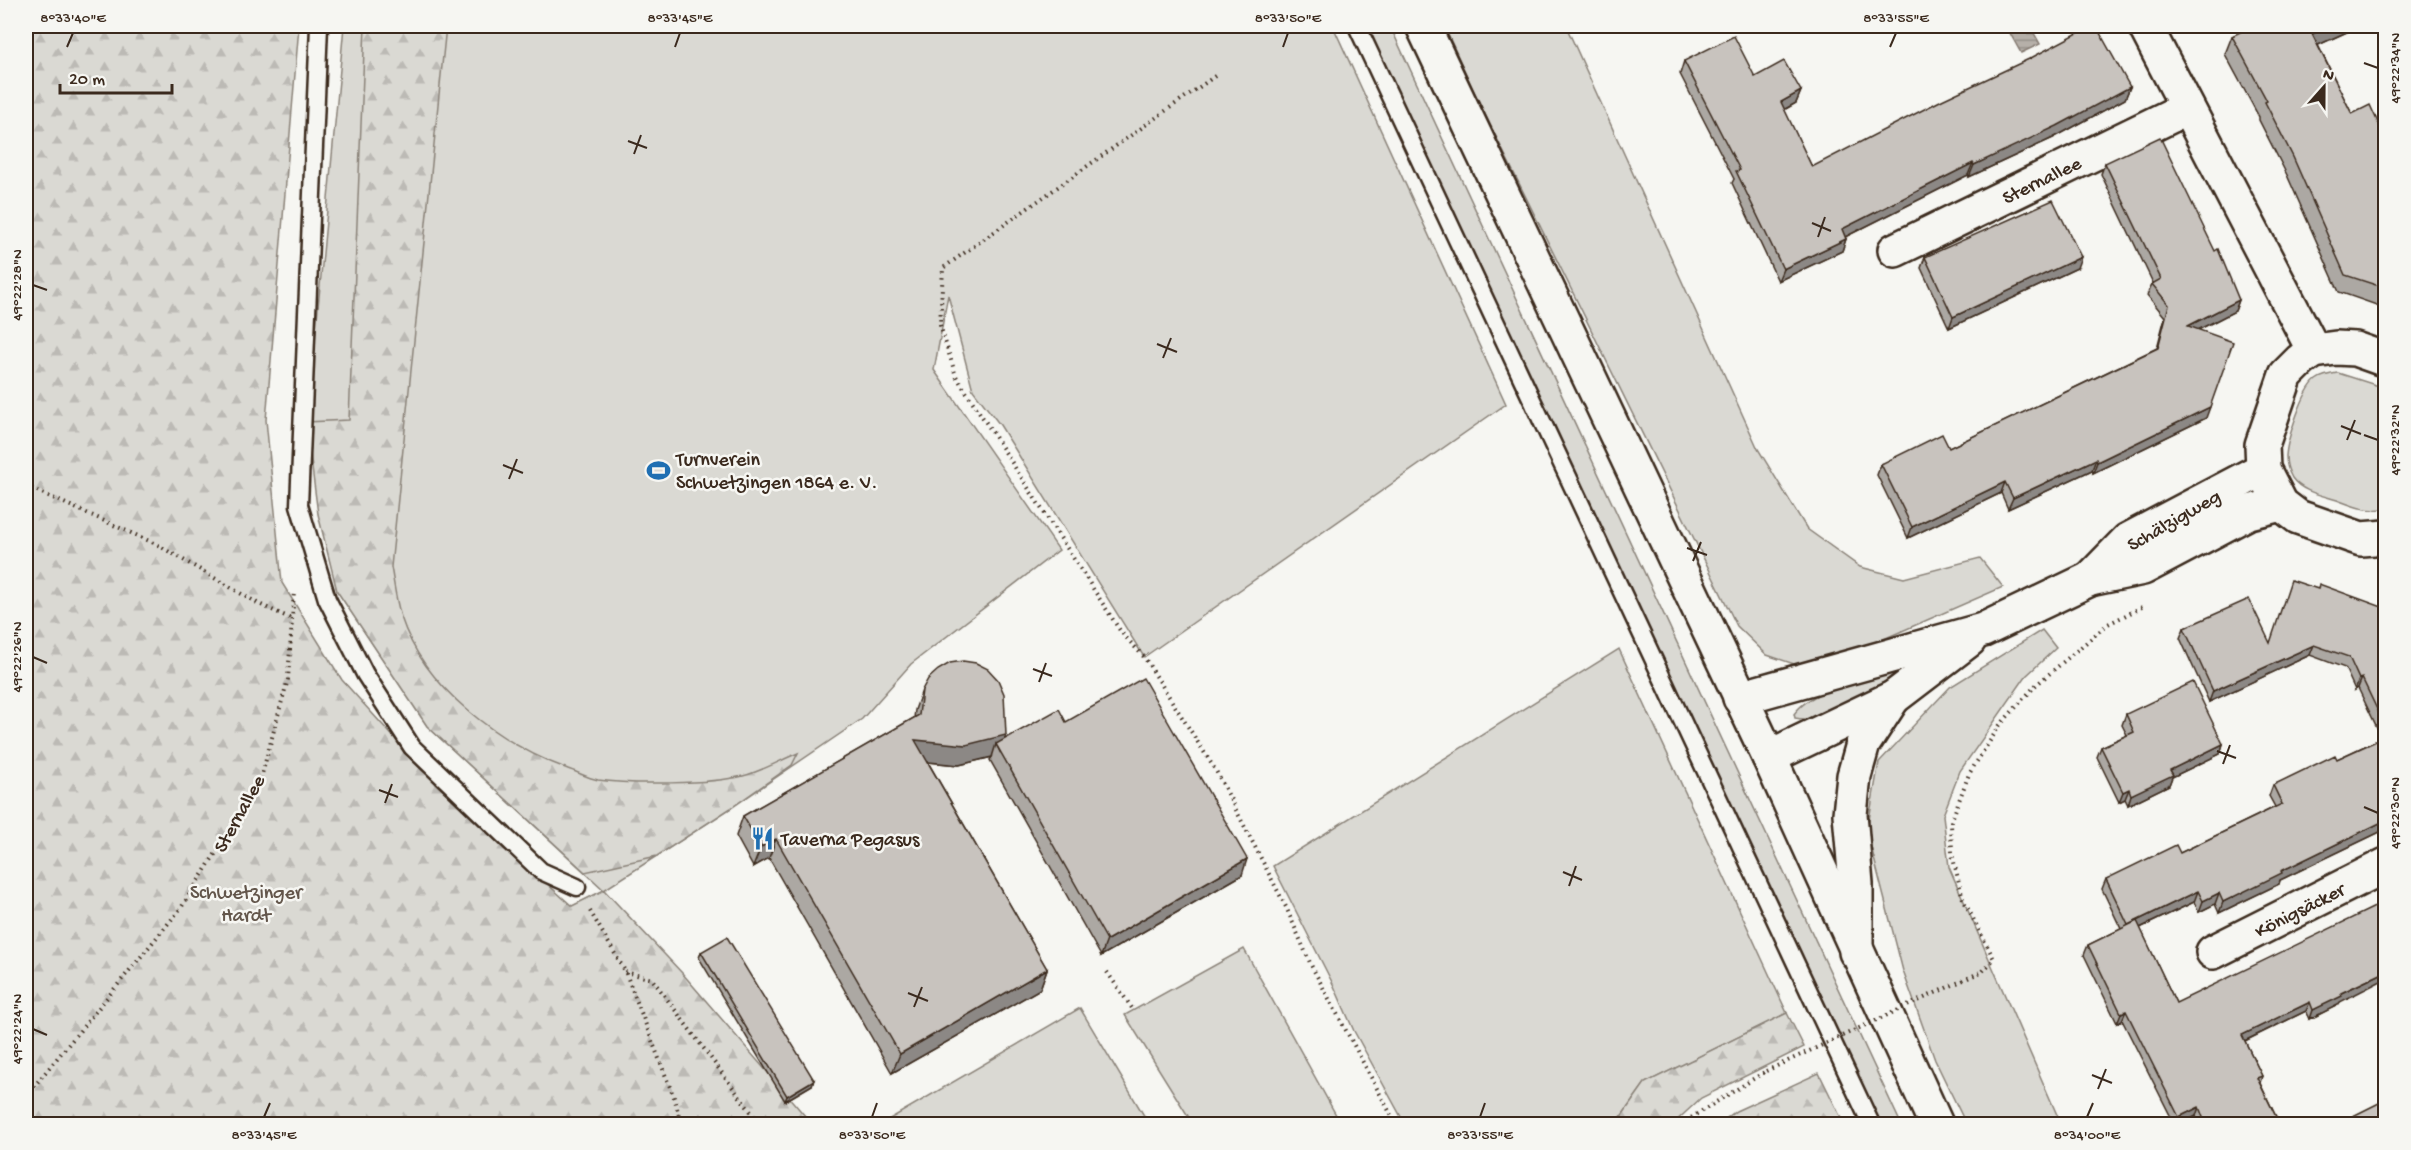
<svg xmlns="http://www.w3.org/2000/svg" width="2411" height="1150" viewBox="0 0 2411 1150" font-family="'Gochi Hand',sans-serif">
<defs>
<pattern id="forest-firs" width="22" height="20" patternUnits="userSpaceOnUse" patternTransform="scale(1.5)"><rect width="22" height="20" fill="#dad9d3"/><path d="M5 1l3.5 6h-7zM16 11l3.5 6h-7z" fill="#bcbab5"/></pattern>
<pattern id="water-rules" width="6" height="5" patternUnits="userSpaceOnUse" patternTransform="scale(1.5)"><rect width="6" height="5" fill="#b6b0a9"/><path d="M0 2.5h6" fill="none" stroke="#958f89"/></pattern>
</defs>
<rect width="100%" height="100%" fill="#f6f6f2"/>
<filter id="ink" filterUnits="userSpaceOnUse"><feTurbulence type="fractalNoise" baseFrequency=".0167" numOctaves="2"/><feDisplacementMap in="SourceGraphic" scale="12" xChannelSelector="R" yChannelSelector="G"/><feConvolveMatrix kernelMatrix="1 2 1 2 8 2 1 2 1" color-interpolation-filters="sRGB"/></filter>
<g filter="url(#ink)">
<g fill="#dad9d3" stroke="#8a8278" stroke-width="1.5">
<path d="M344 26H1333L1506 404 1144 657 1000 425 973 390 948 295 934 370 1059 550 911 664 862 719 731 808 604 890 427 726 337 591 307 427Z"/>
<path d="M1363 26H1390L1901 1124H1875Z"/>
<path d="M1444 26H1566L1758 449 1807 529 1860 567 1904 578 1980 558 2003 587 1863 648 1800 666 1767 655 1737 626 1478 100Z"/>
<path d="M2338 373 2385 388 2386 508C2368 513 2353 506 2337 500 2321 495 2302 492 2292 478 2288 471 2286 464 2286 456 2287 440 2303 390 2316 380 2323 375 2331 374 2338 373Z"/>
<path d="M2042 630 2056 648 2026 676 1960 771 1943 815 1949 867 2061 1124H1966L1935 1060 1903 971 1867 831 1879 762 1950 687Z"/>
<path d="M1619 649 1787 1013 1645 1083 1616 1124H1405L1354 1031 1334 986 1273 866Z"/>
<path d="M1904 669 1903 673C1871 690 1832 725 1795 718L1794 714C1813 687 1872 676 1904 669Z"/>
<path d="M1244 949 1341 1124H1193L1125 1015Z"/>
<path d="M1080 1008 1149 1124H881Z"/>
</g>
<g fill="url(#forest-firs)" stroke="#8a8278" stroke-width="1.5">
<path d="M26 26H299L266 420 282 583 342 680 438 786 572 906 604 890 682 973 812 1124H26Z"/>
<path d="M365 26H446L391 567C394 583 396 601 401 617 424 688 500 744 568 769 577 772 588 778 598 780 632 785 710 784 743 776 762 771 781 760 798 753L792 765 731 808 657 856 585 872 427 726 337 591 318 514 306 422 349 420Z"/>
<path d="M1787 1013 1804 1047 1701 1098 1673 1124H1616L1645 1083Z"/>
<path d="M1819 1073 1844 1124H1719L1736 1111Z"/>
</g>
<path fill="url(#water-rules)" stroke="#857a71" stroke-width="1.5" d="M2006 26H2030L2040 44 2021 53Z"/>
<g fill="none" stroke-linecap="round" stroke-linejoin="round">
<defs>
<g id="service">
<path d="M319 26 299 505 327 599 365 674 412 747 541 871 577 887"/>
<path d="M1357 26 1871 1124"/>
</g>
<g id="minor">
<path d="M2145 26 2314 351"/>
<path d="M1895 250 2187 108"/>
<path d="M2386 360 2355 349 2336 348 2314 351 2301 360 2286 375 2262 445 2263 469 2281 504 2298 517 2361 539 2386 537"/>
<path d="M2090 579 2128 540 2263 469"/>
<path d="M1740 698 1983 630 2090 579 2143 568 2249 512 2281 504"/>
<path d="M1769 757 1893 698 1969 640"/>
<path d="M1856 952V884L1850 814 1854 776 1863 744 1893 698"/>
<path d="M2213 952 2386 865"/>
</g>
<path id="primary" d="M1423 26 1769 757 1936 1124"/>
</defs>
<use href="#service" stroke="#3b2a1e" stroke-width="21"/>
<use href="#minor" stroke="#3b2a1e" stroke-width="38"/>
<use href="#primary" stroke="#3b2a1e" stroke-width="38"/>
<g stroke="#3b2a1e" stroke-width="4" stroke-dasharray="1.5 4.5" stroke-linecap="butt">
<path d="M1215 76 943 268 940 325 956 376 1121 632 1144 657 1216 771 1286 907 1311 965 1396 1124"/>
<path d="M26 486 156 544 259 604 292 619"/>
<path d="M590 911 625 971 675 1100 681 1124"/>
<path d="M1983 971 1994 959 1963 899 1952 854 1951 822 1969 774 2000 725 2036 685 2108 624 2142 607"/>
<path d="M625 972 652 979 760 1124"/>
<path d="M1107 972 1134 1011"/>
<path d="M26 1096 181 908 259 785 288 679 294 591"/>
<path d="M1681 1124 1766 1071"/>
</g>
<use href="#service" stroke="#f6f6f2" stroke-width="16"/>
<use href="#minor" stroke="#f6f6f2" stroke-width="33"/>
<use href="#primary" stroke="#f6f6f2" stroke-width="33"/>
<path stroke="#3b2a1e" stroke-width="4" stroke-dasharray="1.5 4.5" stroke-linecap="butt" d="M1766 1071 1983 971"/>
</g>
<g fill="#aca8a3" stroke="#3b2a1e" stroke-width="1.5">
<path d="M2252 26H2360L2318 45 2352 114 2385 138V308L2339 292 2287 175 2259 120V117L2225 54 2232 36Z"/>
<path d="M1684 61 1755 77 1801 91 1796 103 1784 110 1812 167 2130 87 2125 99 2053 138 1969 177 1968 175 1845 237 1846 239 1842 251 1778 281 1732 183 1734 179 1680 74Z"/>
<path d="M2105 163 2239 300 2235 311 2198 330 2206 418 2093 473 2092 470 2008 509 2001 493 1908 538 1877 475 1881 464 1949 448 2157 348 2165 317 2147 295 2152 284 2153 283 2101 174Z"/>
<path d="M1925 257 2077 268 1949 328 1921 268Z"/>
<path d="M2318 589 2385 608V818L2383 819 2384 821 2380 832 2280 880 2279 884 2219 913 2215 904 2199 912 2194 902 2140 928 2176 1003 2340 1002 2338 1005 2310 1019 2306 1011 2245 1041 2262 1076 2260 1083 2280 1125H2199L2196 1116 2179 1125H2175L2122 1020 2117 1023 2084 955 2088 945 2121 929 2102 889 2106 879 2180 853 2275 807 2269 796 2273 785 2337 759 2382 738 2358 688 2355 690 2345 668 2310 655 2209 702 2180 638 2184 628 2270 643Z"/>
<path d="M922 690 1005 739 1066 722 1242 875 1101 956 990 760 992 757 959 765 928 762 1047 969 1040 989 892 1073 769 858 753 867 736 836 743 816 914 718 915 710Z"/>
<path d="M2126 714 2223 744 2220 754 2172 777 2169 785 2128 805 2125 799 2119 802 2097 757 2101 747 2127 735 2122 725Z"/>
<path d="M701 952 812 1085 785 1101 699 958Z"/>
</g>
<g fill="#8c8885" stroke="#3b2a1e" stroke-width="1.5">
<path d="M2329 26H2360L2305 51 2312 34Z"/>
<path d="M2130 87 2125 99 2053 138 1969 177 1974 165Z"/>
<path d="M1801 91 1796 103 1776 114 1781 102Z"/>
<path d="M1973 163 1968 175 1837 241 1842 229Z"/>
<path d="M1846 239 1842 251 1778 281 1783 269Z"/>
<path d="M2081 257 2077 268 1949 328 1953 317Z"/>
<path d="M2239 300 2235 311 2184 337 2188 326Z"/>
<path d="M2210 407 2206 418 2093 473 2097 462Z"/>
<path d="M2096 459 2092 470 2008 509 2013 498Z"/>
<path d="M2005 482 2001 493 1908 538 1912 527Z"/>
<path d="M2314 645 2310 655 2209 702 2213 691Z"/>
<path d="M2362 678 2358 688 2355 690 2359 679Z"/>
<path d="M1006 735 1000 752 996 744 992 757 959 765 908 760 915 740Z"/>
<path d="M2223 744 2220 754 2172 777 2169 785 2128 805 2131 795 2170 770Z"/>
<path d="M2129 789 2125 799 2119 802 2123 792Z"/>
<path d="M2385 809V818L2376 822 2380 812Z"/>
<path d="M2384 821 2380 832 2280 880 2279 884 2219 913 2223 902 2281 871Z"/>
<path d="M776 839 769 858 753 867 761 847Z"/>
<path d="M1247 859 1242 875 1101 956 1107 940Z"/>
<path d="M2198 891 2194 902 2125 935 2128 925Z"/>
<path d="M2219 893 2215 904 2199 912 2203 901Z"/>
<path d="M1047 969 1040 989 892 1073 900 1054Z"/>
<path d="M2385 972V979L2340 1002 2338 1005 2310 1019 2313 1010 2341 993Z"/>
<path d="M2310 1002 2306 1011 2238 1044 2242 1035Z"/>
<path d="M2126 1011 2122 1020 2117 1023 2121 1013Z"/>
<path d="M814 1080 812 1085 785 1101 787 1096Z"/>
<path d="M2199 1107 2196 1116 2179 1125H2176L2179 1117Z"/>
</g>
<g fill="#c8c3be" stroke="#3b2a1e" stroke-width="1.5">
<path d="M2091 26H2096L2130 87 2057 126 1974 165 1973 163 1842 229 1846 239 1783 269 1736 171 1740 170 1684 61 1734 36 1755 77 1784 61 1801 91 1781 102 1812 167 1942 100 2029 59Z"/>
<path d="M2252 26H2329L2312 34 2352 114 2370 105 2385 138V288L2345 275 2293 157 2265 102 2267 101 2232 36Z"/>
<path d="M2160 137 2215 251 2218 249 2239 300 2188 326 2233 342 2210 407 2097 462 2096 459 2013 498 2005 482 1912 527 1881 464 1942 434 1949 448 2158 348 2169 305 2152 284 2161 279 2105 163Z"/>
<path d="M2053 200 2081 257 1953 317 1925 257Z"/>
<path d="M2291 580 2318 589 2319 584 2385 608V726L2362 678 2359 679 2349 657 2314 645 2213 691 2184 628 2249 599 2270 643Z"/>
<path d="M963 661 976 663 988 669 998 680 1004 694 1006 735 966 745 915 740 1047 969 900 1054 776 839 761 847 743 816 919 715 922 690 928 679 938 670 950 663Z"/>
<path d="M1143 678 1247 859 1107 940 996 744 1059 709 1066 722Z"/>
<path d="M2193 682 2223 744 2170 770 2173 775 2131 795 2129 789 2123 792 2101 747 2134 732 2126 714Z"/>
<path d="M2385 737V809L2380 812 2384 821 2281 871 2282 873 2223 902 2219 893 2203 901 2198 891 2128 925 2106 879 2176 845 2180 853 2282 804 2273 785 2335 755 2337 759Z"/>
<path d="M2385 902V972L2341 993 2342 996 2313 1010 2310 1002 2242 1035 2262 1076 2257 1078 2280 1125H2206L2199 1107 2179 1117 2126 1011 2121 1013 2088 945 2137 921 2176 1003Z"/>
<path d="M727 937 814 1080 787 1096 701 952Z"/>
<path d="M2385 1100V1125H2335Z"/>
</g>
</g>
<path fill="none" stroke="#3b2a1e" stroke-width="2" d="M67 47 73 33M675 47 680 33M1283 47 1288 33M1890 47 1896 33M2364 63 2378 68M628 141 647 148M634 154 641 135M1812 223 1831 231M1818 237 1825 217M33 285 47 290M1157 344 1177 352M1163 358 1171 338M2341 426 2361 434M2364 435 2378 440M2347 440 2355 420M503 465 523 473M509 479 517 459M1687 548 1707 555M1693 561 1701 542M33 657 47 663M1033 669 1052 676M1039 682 1046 663M2217 751 2236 758M2223 764 2230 745M379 790 398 797M385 803 392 784M2364 807 2378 813M1563 872 1582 880M1569 886 1576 866M908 993 928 1001M914 1007 922 987M33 1029 47 1035M2092 1075 2112 1083M2098 1089 2106 1069M264 1117 270 1103M872 1117 877 1103M1480 1117 1485 1103M2087 1117 2093 1103"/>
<defs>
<symbol id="stadium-bare" viewBox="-9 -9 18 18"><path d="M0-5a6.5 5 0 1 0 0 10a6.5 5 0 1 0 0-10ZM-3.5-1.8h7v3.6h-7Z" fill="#1f6fb2" stroke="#f6f6f2" stroke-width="2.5" paint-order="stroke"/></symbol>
<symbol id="restaurant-bare" viewBox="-9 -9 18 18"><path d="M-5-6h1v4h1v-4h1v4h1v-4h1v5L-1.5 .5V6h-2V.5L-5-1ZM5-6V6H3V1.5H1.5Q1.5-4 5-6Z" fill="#1f6fb2" stroke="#f6f6f2" stroke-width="2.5" paint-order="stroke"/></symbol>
</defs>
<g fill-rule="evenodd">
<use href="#stadium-bare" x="642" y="454" width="33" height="33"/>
<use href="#restaurant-bare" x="746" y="822" width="33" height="33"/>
</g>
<g text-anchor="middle" stroke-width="5" stroke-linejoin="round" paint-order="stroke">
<g font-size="20" fill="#3b2a1e" stroke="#f6f6f2">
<text transform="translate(2041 179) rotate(-26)" y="7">Sternallee</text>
<text transform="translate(2173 519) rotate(-30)" y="7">Schälzigweg</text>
<text transform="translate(238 813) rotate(-61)" y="7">Sternallee</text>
<text transform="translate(2299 909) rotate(-27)" y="7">Königsäcker</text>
</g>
<g font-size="20" fill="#3b2a1e" stroke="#f6f6f2" text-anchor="start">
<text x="676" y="465">Turnverein<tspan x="676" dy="23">Schwetzingen 1864 e. V.</tspan></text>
<text x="781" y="845">Taverna Pegasus</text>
</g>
<g font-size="20" fill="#63564b" stroke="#f6f6f2">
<text x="246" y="898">Schwetzinger<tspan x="246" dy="23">Hardt</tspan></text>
</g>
</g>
<rect width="2411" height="1150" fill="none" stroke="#f6f6f2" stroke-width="66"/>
<g transform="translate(2324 87) rotate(21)" stroke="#f6f6f2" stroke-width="4.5" paint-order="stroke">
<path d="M0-4.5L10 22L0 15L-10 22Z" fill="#3b2a1e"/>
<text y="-9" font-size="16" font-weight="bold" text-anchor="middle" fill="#3b2a1e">N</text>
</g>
<path d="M60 84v9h112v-9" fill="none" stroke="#3b2a1e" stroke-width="3"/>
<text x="69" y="84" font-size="18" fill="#3b2a1e" stroke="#f6f6f2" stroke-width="4.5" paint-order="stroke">20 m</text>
<rect x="33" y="33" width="2345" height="1084" fill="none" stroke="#3b2a1e" stroke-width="2"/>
<g font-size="15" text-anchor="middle" fill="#3b2a1e">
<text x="73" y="22">8°33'40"E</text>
<text x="680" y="22">8°33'45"E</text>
<text x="1288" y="22">8°33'50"E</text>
<text x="1896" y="22">8°33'55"E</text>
<text transform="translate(2394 68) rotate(-90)" y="5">49°22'34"N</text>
<text transform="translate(16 285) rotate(-90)" y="5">49°22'28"N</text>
<text transform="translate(2394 440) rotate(-90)" y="5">49°22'32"N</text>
<text transform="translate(16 657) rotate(-90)" y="5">49°22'26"N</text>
<text transform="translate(2394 813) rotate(-90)" y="5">49°22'30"N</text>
<text transform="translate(16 1029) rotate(-90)" y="5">49°22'24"N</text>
<text x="264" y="1139">8°33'45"E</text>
<text x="872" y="1139">8°33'50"E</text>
<text x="1480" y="1139">8°33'55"E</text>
<text x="2087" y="1139">8°34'00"E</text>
</g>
</svg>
